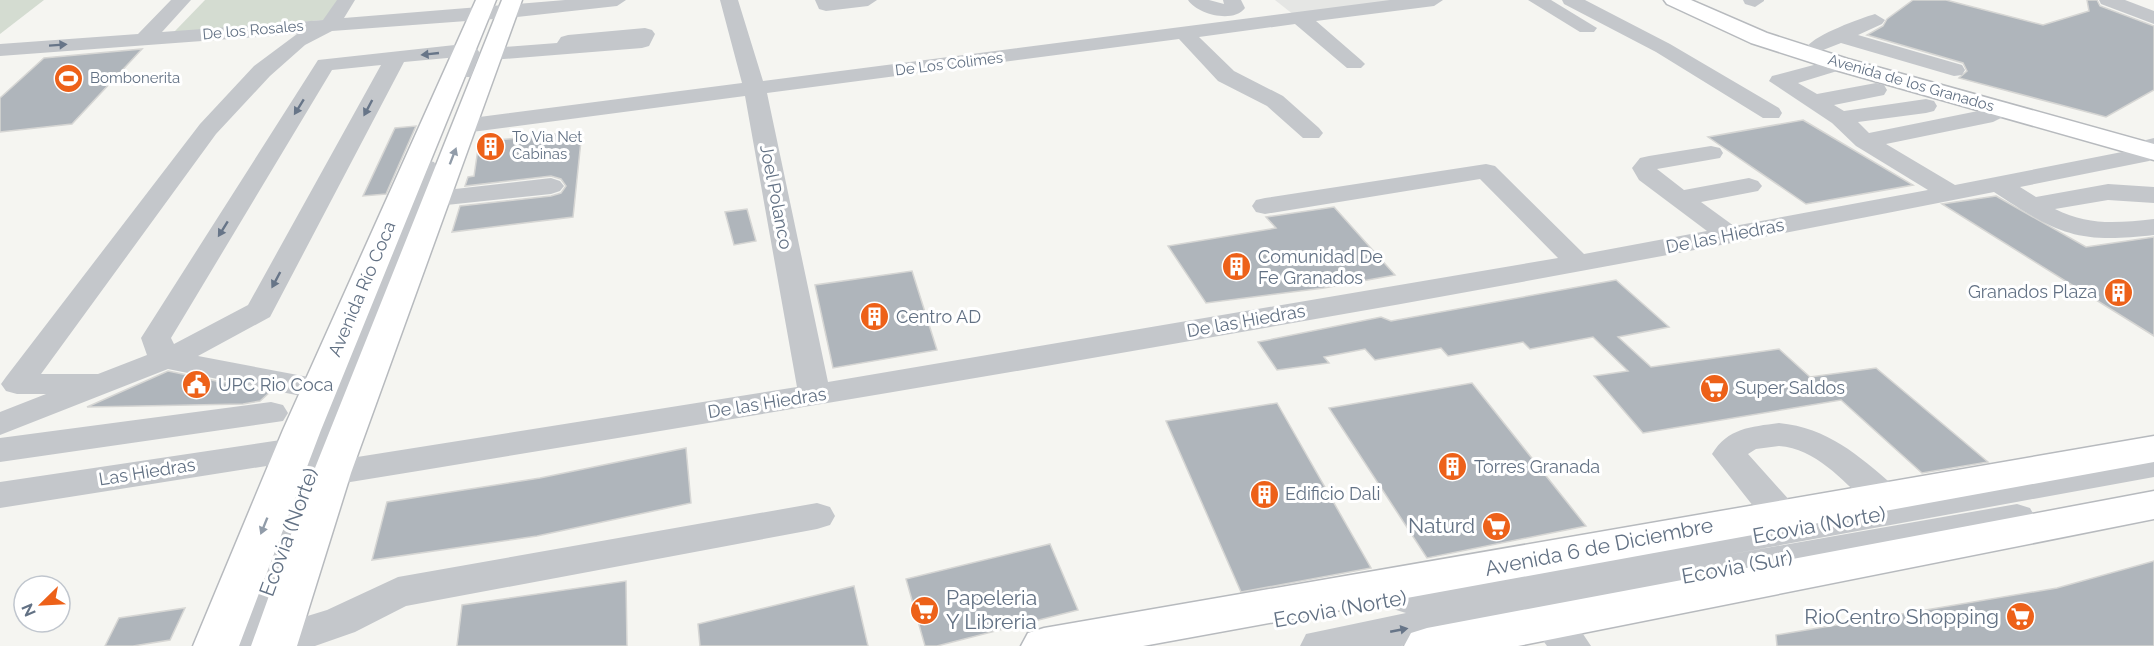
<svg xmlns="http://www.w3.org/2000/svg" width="2154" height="646" viewBox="0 0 2154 646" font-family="Raleway,sans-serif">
<rect width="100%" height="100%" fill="#f5f5f1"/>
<path fill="#e5e6e4" d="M1275 0H1411L1294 15Z"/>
<g fill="#d4dcd1">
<path d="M0 0H44L0 34Z"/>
<path d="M205 0H338L324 20 174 32Z"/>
</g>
<g fill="#afb5bb" stroke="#d6d6d4" stroke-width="1.5">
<path d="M1913 0H1946L2043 25 2089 11 2087 0H2097L2100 6 2154 26V90L2106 117 1959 78 1967 71 1963 63 1867 35 1883 26 1887 19Z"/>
<path d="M142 49 72 124 0 132V98L44 58Z"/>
<path d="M1803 120 1913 185 1806 204 1708 137Z"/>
<path d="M416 126 386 194 363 196 395 128Z"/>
<path d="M582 131 573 217 452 232 460 206 551 196 561 193 566 186 561 179 551 176 465 186 468 177 474 176 479 142Z"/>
<path d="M1996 196 2086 247 2154 237V336L1942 204Z"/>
<path d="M1334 207 1395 275 1324 288 1206 303 1168 246 1276 228 1266 217Z"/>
<path d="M747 209 756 241 734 245 725 212Z"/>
<path d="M912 271 937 350 833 368 815 285Z"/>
<path d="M1616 280 1669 327 1618 337 1651 367 1779 349 1810 377 1876 368 1988 462 1922 473 1841 400 1643 433 1594 376 1628 371 1593 337 1530 349 1523 342 1448 356 1441 348 1375 360 1365 349 1324 357 1329 363 1277 370 1258 342 1381 317 1391 321Z"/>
<path d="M168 371 270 392 260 401 243 404 87 407Z"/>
<path d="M1472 383 1586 526 1427 558 1329 408Z"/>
<path d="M1277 403 1371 568 1241 592 1166 421Z"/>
<path d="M686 448 691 503 537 536 372 560 387 502 540 478Z"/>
<path d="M1050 544 1078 610 937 646H925L906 579Z"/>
<path d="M2154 561V646H1777L1776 635 2057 588Z"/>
<path d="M626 581 627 646H457L462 605Z"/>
<path d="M854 586 868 646H700L698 624Z"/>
<path d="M185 608 170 640 133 646H105L119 618Z"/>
</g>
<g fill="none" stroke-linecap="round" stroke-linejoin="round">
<defs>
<g id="major">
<path d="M476 0H496L321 430 239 646H193L283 430Z"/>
<path d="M502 0H522L351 473 297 646H251L313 473Z"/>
<path d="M1664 0H1691L1767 33 1848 59 2154 144V160L1832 69 1751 43 1667 4Z"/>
<path d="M2154 436V462L1143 646H1021L1028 633 1044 628Z"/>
<path d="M2154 491V519L1518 646H1404L1411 633 1427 628Z"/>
</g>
</defs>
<use href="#major" stroke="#b7babe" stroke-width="3"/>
<g fill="#c4c7cb" fill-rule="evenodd">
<path d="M171 0H191L162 32 323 20 337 0H355L344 18 565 0H626L617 6 507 18 332 31 305 45 270 76 216 134 41 374H98L147 355 141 338 318 60 464 44 477 49 480 53 471 77H455L452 72 458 57 404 62 270 317 198 356 319 379 330 382 334 387 416 162 425 160 434 162 437 167 429 192 551 178 560 181 564 186 560 191 551 194 437 206 426 201 364 393 346 420 332 461 797 387 745 96 464 133 456 131 452 126 456 121 464 119 742 83 720 0H738L763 81 1390 0H1443L1434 6 1316 21 1361 60 1365 64 1361 68H1347L1295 24 1199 37 1234 71 1283 96 1319 128 1323 133 1319 138H1303L1267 106 1218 81 1179 39 767 93 828 382 1558 258 1480 179 1265 214 1256 212 1252 206 1256 200 1265 198 1486 164 1495 166 1584 254 1707 231 1639 180 1632 168 1640 158 1649 156 1711 146 1720 148 1723 153 1720 158 1657 169 1684 190 1749 178 1758 181 1762 186 1758 191 1701 202 1734 226 1928 190 1856 146 1832 123 1769 81 1772 76 1840 58 1847 60 1851 64 1847 68 1798 83 1817 94 1876 83 1884 85 1887 90 1884 95 1834 105 1844 111 1926 99 1934 101 1937 106 1934 111 1926 113 1858 122 1869 133 1978 111 2001 102 2009 104 2012 109 2009 114 1993 122 1886 144 1955 185 2132 150 2146 140 2154 138V157L2149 161 2020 187 2036 197 2108 184 2154 187V203L2108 200 2055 209C2089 226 2117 223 2154 219V235C2077 244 2058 234 1994 192 1442 302 887 394 332 485L325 483 275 626 327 610 398 577 817 503 830 507 835 516 830 525 817 529 406 606 355 632 315 646H227L298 461 0 508V482L294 438 305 441 315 417 306 397 168 369 0 435V412L46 394H17L6 391 1 384 6 377 200 124 254 66 297 34 0 56V44L138 34ZM381 65 248 305 174 344 171 338 332 70Z"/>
<path d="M815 0H877L868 6 826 11 819 9Z"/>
<path d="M1188 0H1209L1224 4 1223 0H1241L1245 8C1233 24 1197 14 1188 0Z"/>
<path d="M1528 0H1551L1597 28 1594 32H1580Z"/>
<path d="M1562 0H1585L1670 44 1779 108 1782 113 1779 118H1763L1656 52 1564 4Z"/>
<path d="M1743 0H1764V1L1755 7 1745 4Z"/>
<path d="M2099 0H2125L2154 11V24L2101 4Z"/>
<path d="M1875 14 1885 20 1882 24 1858 35 1962 65 1965 70 1962 75 1954 76 1841 43 1818 52 1811 50 1808 46C1815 35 1861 18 1875 14Z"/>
<path d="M645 28 652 30 655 34 649 46 642 48 491 60 484 58 481 54 484 50 491 48 557 43 561 37 568 35Z"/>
<path d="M271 402 283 405 288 413 283 421 0 462V438Z"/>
<path d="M1779 423C1828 428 1858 455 1894 486L1899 495 1897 498 2154 453V477L1726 555 2017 504 2030 508 2035 517 2030 526 2017 530 1569 613 1591 646H1547L1529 621 1401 646H1300L1306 634 1406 613 1393 609 1387 598 1393 587 1407 583 1765 521 1712 454C1728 428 1750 427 1779 423ZM1779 446C1816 449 1841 479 1867 503L1795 515 1797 512 1792 503 1748 454 1756 449Z"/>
</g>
<use href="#major" fill="#fff" fill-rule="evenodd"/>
</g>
<defs><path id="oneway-solid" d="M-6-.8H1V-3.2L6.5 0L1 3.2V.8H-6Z" transform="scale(1.5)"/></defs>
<g fill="#677588">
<use href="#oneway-solid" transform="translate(58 45) rotate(-4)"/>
<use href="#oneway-solid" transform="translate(430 54) rotate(174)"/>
<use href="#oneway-solid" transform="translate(299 107) rotate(122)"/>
<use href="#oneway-solid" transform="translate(368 108) rotate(118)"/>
<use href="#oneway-solid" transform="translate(223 229) rotate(122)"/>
<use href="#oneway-solid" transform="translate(276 280) rotate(118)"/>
<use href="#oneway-solid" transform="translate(1399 630) rotate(-11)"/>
</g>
<g fill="#919ca9">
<use href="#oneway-solid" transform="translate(453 156) rotate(-69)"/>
<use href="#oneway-solid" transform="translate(264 526) rotate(112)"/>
</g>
<defs>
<symbol id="stadium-disc" viewBox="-11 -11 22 22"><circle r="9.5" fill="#ed6119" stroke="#fff"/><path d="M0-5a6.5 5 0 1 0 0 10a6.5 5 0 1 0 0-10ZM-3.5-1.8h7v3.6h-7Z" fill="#fff"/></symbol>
<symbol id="building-disc" viewBox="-11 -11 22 22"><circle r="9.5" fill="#ed6119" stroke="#fff"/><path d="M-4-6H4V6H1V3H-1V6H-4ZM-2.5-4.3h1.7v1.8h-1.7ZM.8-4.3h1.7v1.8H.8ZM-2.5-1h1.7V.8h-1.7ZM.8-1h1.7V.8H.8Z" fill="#fff"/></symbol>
<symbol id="civic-disc" viewBox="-11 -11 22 22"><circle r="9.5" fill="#ed6119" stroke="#fff"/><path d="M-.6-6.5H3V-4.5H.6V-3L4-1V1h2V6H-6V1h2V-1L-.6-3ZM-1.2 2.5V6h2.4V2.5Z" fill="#fff"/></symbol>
<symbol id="supermarket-disc" viewBox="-11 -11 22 22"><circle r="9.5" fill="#ed6119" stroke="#fff"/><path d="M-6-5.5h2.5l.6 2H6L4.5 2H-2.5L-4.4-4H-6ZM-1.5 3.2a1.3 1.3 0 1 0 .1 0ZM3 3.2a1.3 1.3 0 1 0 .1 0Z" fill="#fff"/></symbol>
</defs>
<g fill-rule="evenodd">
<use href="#stadium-disc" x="52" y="62" width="33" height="33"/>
<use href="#building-disc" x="474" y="130" width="33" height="33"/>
<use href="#building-disc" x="1220" y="250" width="33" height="33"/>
<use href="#building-disc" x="2102" y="276" width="33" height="33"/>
<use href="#building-disc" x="858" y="300" width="33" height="33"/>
<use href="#civic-disc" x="180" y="368" width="33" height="33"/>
<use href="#supermarket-disc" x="1698" y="372" width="33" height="33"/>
<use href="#building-disc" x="1436" y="450" width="33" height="33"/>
<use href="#building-disc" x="1248" y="478" width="33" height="33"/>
<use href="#supermarket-disc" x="1480" y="510" width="33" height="33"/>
<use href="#supermarket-disc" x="908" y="594" width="33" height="33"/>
<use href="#supermarket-disc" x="2004" y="600" width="33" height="33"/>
</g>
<g text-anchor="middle" stroke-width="6" stroke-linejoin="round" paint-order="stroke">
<g font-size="15" fill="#627184" stroke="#fff">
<text transform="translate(253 30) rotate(-5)" y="5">De los Rosales</text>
<text transform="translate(949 64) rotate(-7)" y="5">De Los Colimes</text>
<text transform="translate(1911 83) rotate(16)" y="5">Avenida de los Granados</text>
</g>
<g font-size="15" fill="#627184" stroke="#fff" text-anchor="start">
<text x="90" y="83">Bombonerita</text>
<text x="512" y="142">To Via Net<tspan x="512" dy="17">Cabinas</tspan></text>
</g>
<g font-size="18" fill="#627184" stroke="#fff">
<text transform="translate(776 197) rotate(79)" y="6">Joel Polanco</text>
<text transform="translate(1725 236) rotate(-11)" y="6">De las Hiedras</text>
<text transform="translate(362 289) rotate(-67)" y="6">Avenida Río Coca</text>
<text transform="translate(1246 321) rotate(-10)" y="6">De las Hiedras</text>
<text transform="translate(767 403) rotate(-9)" y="6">De las Hiedras</text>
<text transform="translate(147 472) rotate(-9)" y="6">Las Hiedras</text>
</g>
<g font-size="18" fill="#627184" stroke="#fff" text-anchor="start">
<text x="1258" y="263">Comunidad De<tspan x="1258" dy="21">Fe Granados</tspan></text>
<text x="2097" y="298" text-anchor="end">Granados Plaza</text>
<text x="896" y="323">Centro AD</text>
<text x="218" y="391">UPC Rio Coca</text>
<text x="1735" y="394">Super Saldos</text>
<text x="1474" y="473">Torres Granada</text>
<text x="1285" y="500">Edificio Dali</text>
</g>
<g font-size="21" fill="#627184" stroke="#fff">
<text transform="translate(1819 525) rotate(-10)" y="7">Ecovia (Norte)</text>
<text transform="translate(289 532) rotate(-70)" y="7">Ecovia (Norte)</text>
<text transform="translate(1599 547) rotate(-11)" y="7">Avenida 6 de Diciembre</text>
<text transform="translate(1737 567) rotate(-10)" y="7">Ecovia (Sur)</text>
<text transform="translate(1340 609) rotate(-10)" y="7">Ecovia (Norte)</text>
</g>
<g font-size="21" fill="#627184" stroke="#fff" text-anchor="end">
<text x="1475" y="533">Naturd</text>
<text x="946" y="605" text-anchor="start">Papeleria<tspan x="946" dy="24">Y Libreria</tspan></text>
<text x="1999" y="624">RioCentro Shopping</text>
</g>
</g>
<g transform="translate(42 604) rotate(246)"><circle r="28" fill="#ffffff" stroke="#c0c6ce" stroke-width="1.5"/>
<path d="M0-4.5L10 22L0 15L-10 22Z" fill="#ed6119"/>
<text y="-9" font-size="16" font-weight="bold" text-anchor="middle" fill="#627184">N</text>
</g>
</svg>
